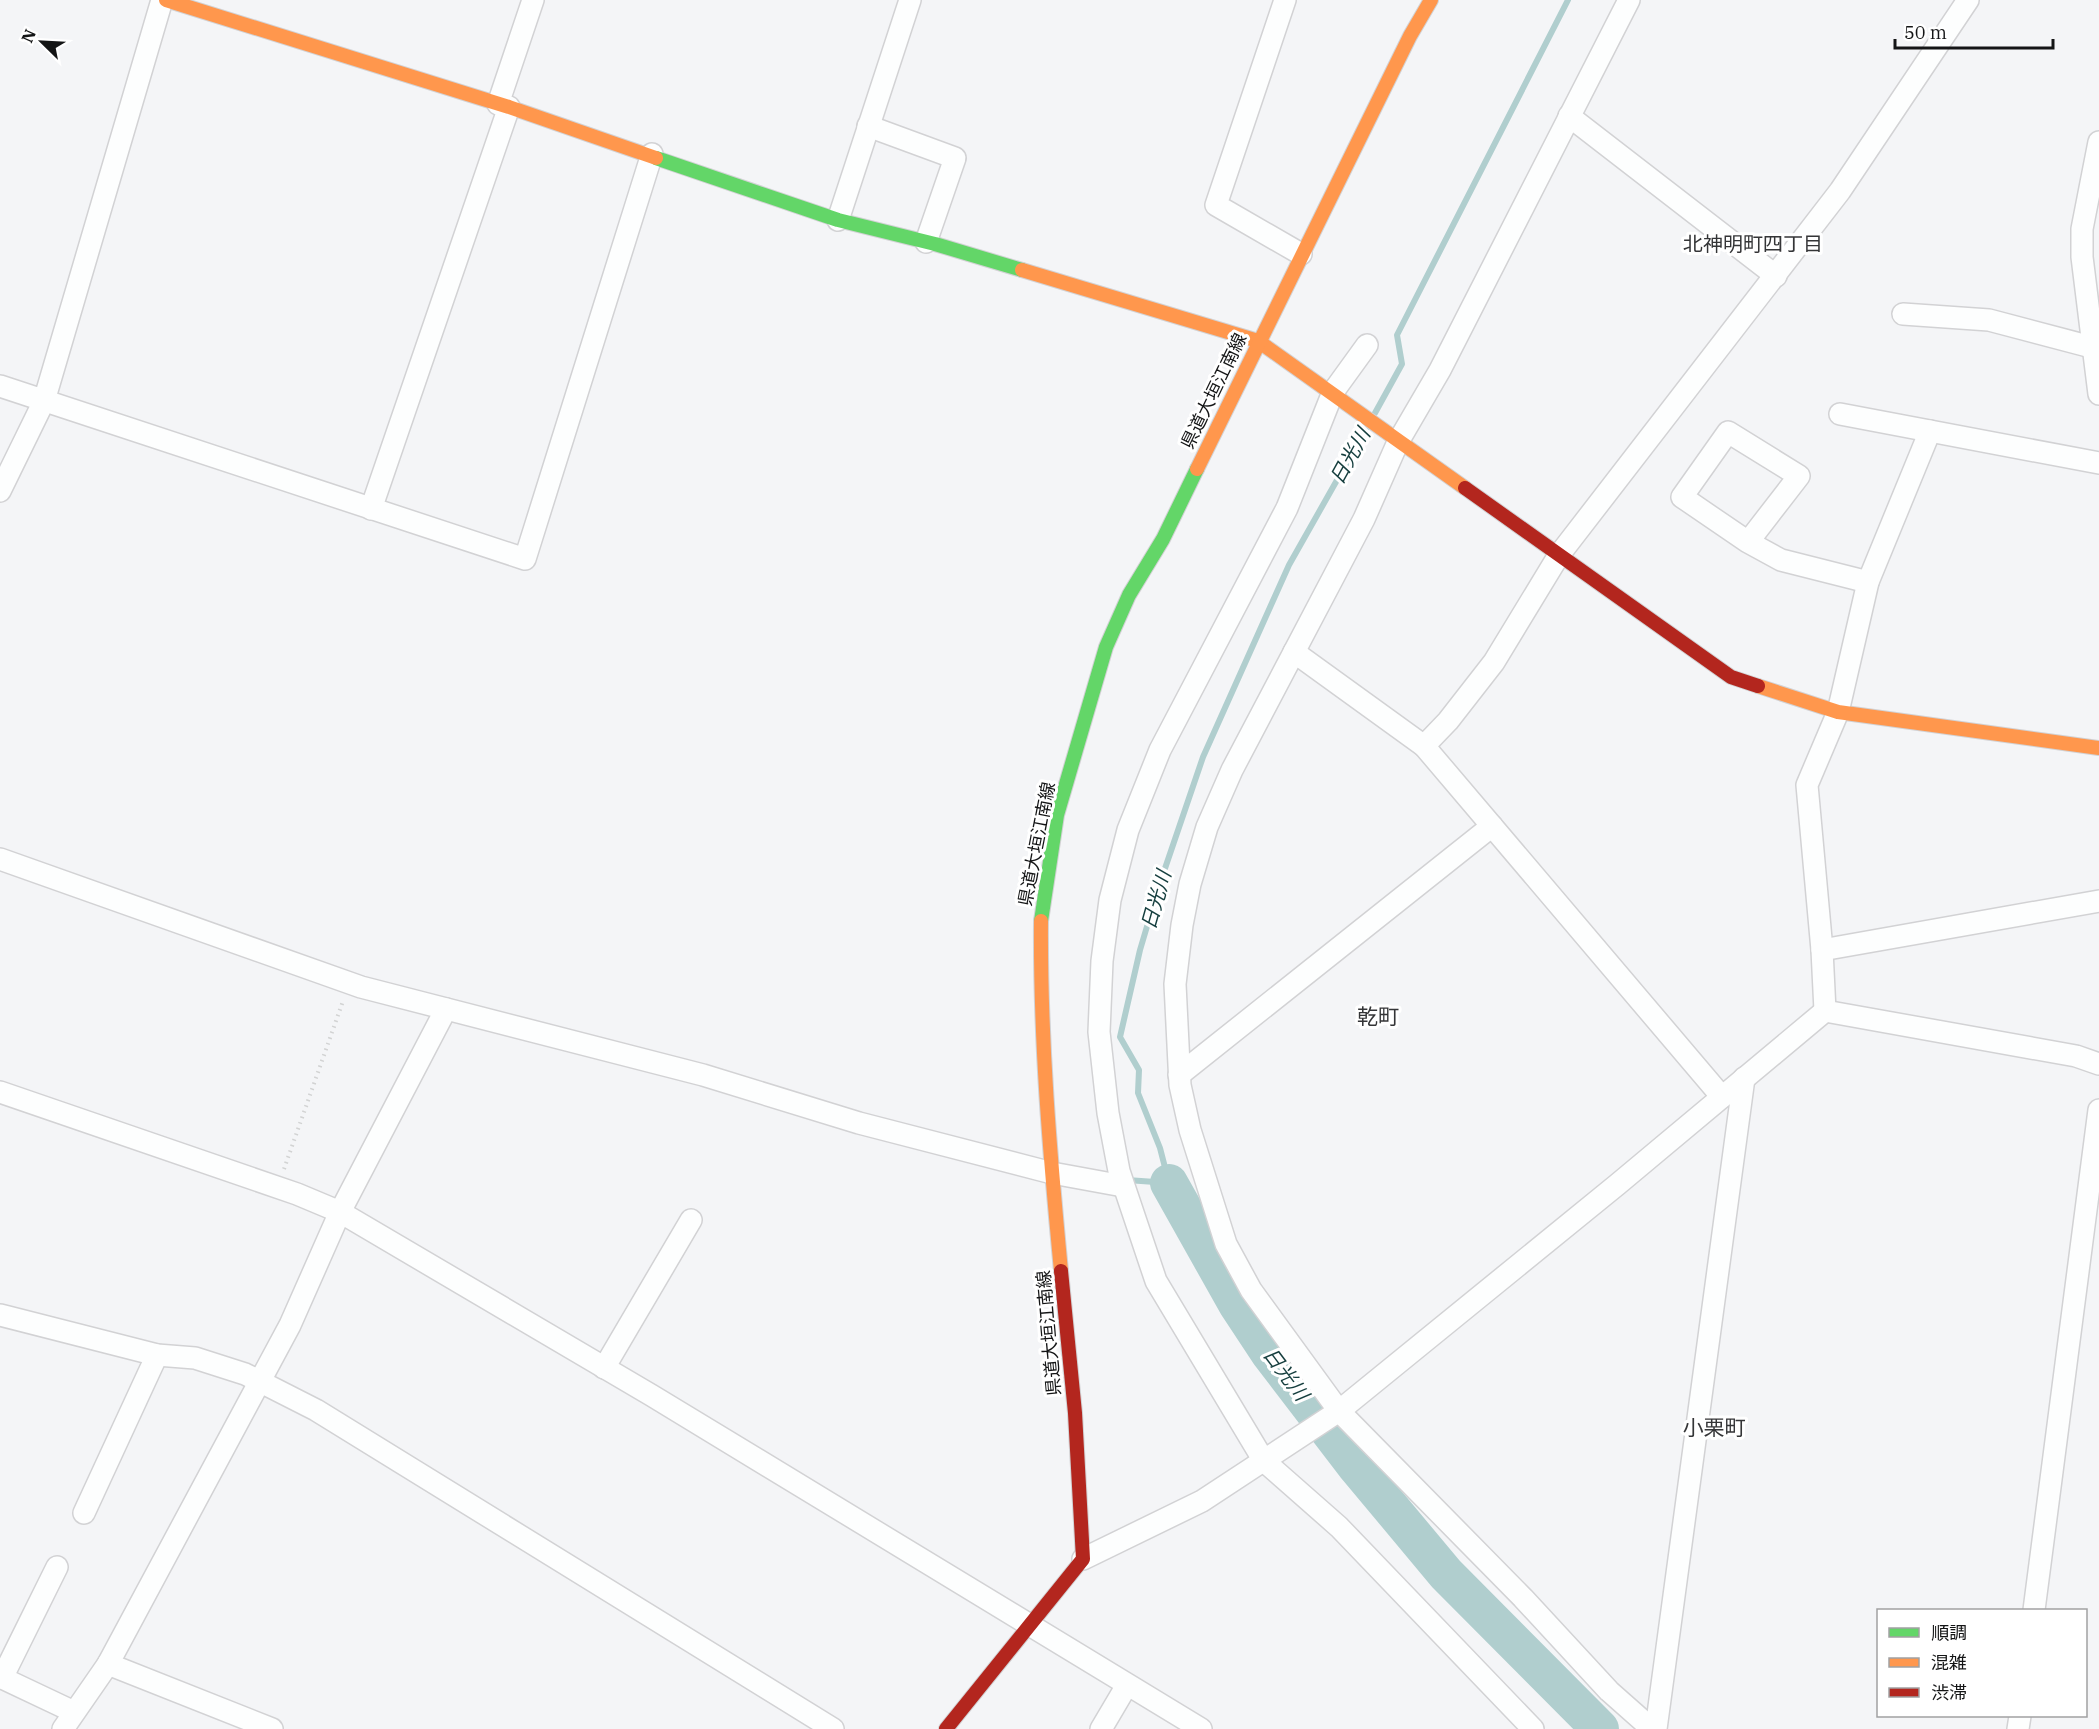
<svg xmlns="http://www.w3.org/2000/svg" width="2099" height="1729" viewBox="0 0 2099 1729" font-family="'IBM Plex Serif','Noto Sans JP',serif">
<rect width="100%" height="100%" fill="#f4f5f7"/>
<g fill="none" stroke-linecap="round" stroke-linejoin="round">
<g stroke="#b0cece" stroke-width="6">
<path d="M1375 413 1402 364 1397 335 1568 0"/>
<path d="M1127 1180 1169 1183 1160 1148 1138 1093 1139 1070 1120 1037 1140 950 1159 886 1203 757 1289 565 1367 427"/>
</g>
<path stroke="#b0cece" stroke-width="38" d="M1169 1183 1237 1304 1270 1354 1355 1465 1446 1574 1600 1729"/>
<defs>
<g id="street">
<path d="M1285 0 1216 205 1301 254"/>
<path d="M1629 0 1440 370 1398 442 1364 519 1232 770 1207 827 1190 884 1182 925 1175 984 1180 1085 1190 1130 1226 1244 1251 1290 1339 1411 1523 1598 1609 1691 1652 1729"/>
<path d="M498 104 533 0"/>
<path d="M1569 116 1776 276"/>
<path d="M868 126 955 158 926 242"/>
<path d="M2099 142 2082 229V257L2099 394"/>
<path d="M838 220 910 0"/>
<path d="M1903 314 1989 320 2099 349"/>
<path d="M1367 345 1333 392 1287 508 1160 750 1128 830 1110 900 1102 961 1099 1032 1108 1113 1119 1171 1156 1281 1264 1461 1339 1527 1533 1729"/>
<path d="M0 386 525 559 652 154"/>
<path d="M1840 414 2099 463"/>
<path d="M0 491 44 401 162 0"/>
<path d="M371 509 509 107"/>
<path d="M1748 542 1682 497 1728 432 1799 476 1748 542 1781 560 1868 582"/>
<path d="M1294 652 1424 746"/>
<path d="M0 859 361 987 703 1075 859 1123 1052 1173 1123 1186"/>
<path d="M1822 950 2099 901"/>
<path d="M1825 1011 1822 950 1807 785 1838 712 1868 582 1930 431"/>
<path d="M1825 1011 2076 1056 2099 1064"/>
<path d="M1179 1075 1492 826"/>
<path d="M0 1092 297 1194 340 1212 651 1395 1201 1729"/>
<path d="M1722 1097 1424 746 1448 721 1494 662 1559 555 1840 191 1968 0"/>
<path d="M0 1315 157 1355 195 1358 245 1374 316 1410 833 1729"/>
<path d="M604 1368 691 1220"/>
<path d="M84 1513 157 1355"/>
<path d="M1083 1559 1202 1501 1339 1411 1618 1184 1825 1011"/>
<path d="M2034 1610 2099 1110"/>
<path d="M108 1664 272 1729"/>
<path d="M0 1677 74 1712"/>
<path d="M2 1678 57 1567"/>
<path d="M63 1729 108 1664 290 1325 340 1212 446 1009"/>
<path d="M1101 1729 1127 1685"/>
<path d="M1656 1729 1744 1078"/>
<path d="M2018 1729 2020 1716"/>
</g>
<g id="fast">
<path d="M656 158 838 220 935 244 1022 270"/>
<path d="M1041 921 1057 815 1106 647 1129 595 1163 539 1197 469"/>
</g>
<g id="slow">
<path d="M166 0 509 107 656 158"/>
<path d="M1022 270 1258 341 1465 488"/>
<path d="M1197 469 1410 36 1431 0"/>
<path d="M1758 686 1838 712 2099 748"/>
<path d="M1041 921C1040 1039 1050 1155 1061 1271"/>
</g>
<g id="jam">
<path d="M1465 488 1731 677 1758 686"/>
<path d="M946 1729 1083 1559 1075 1413 1061 1271"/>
</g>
</defs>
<use href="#street" stroke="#d2d2d4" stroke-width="24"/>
<use href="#fast" stroke="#d2d2d4" stroke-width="16"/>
<use href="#slow" stroke="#d2d2d4" stroke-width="16"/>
<use href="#jam" stroke="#d2d2d4" stroke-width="16"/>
<path stroke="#d2d3d3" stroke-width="4" stroke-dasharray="1.5 4.5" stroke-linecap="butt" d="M284 1169 343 1001"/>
<use href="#street" stroke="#fdfefe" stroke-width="21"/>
<use href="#fast" stroke="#63d668" stroke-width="14"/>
<use href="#slow" stroke="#ff974d" stroke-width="14"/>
<use href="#jam" stroke="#b3261e" stroke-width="14"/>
</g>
<g text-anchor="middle" stroke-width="6" stroke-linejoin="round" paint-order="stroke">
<g font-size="18" fill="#141516" stroke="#fff">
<text transform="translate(1214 391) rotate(-64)" y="6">県道大垣江南線</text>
<text transform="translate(1037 844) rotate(-79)" y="6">県道大垣江南線</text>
<text transform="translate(1049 1333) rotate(-95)" y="6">県道大垣江南線</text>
</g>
<g font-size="20" fill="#343537" stroke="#fff">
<text x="1753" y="251">北神明町四丁目</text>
</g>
<g font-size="20" font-style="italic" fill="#153e3e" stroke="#fff">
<text transform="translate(1350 456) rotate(-61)" y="7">日光川</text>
<text transform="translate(1156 900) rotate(-74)" y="7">日光川</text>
<text transform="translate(1286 1374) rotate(53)" y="7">日光川</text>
</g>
<g font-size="21" fill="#343537" stroke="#fff">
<text x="1378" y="1024">乾町</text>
<text x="1714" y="1435">小栗町</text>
</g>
</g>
<rect x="1877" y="1609" width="210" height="108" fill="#ffffff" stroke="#a1a1a2" stroke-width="1.5"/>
<rect x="1889" y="1628" width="30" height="9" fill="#63d668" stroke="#a1a1a2" stroke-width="1.5"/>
<text x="1931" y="1639" font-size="18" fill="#141516">順調</text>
<rect x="1889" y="1658" width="30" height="9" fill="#ff974d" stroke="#a1a1a2" stroke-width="1.5"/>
<text x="1931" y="1669" font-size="18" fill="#141516">混雑</text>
<rect x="1889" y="1688" width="30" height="9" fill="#b3261e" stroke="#a1a1a2" stroke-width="1.5"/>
<text x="1931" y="1699" font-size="18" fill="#141516">渋滞</text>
<g transform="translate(42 42) rotate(294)" stroke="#ffffff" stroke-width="4.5" paint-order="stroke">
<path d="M0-4.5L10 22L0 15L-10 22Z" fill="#141516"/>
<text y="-9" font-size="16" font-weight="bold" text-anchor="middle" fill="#141516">N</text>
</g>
<path d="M1895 39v9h158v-9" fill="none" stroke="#141516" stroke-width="3"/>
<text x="1904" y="39" font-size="18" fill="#141516" stroke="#ffffff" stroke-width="4.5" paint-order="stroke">50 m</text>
</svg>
